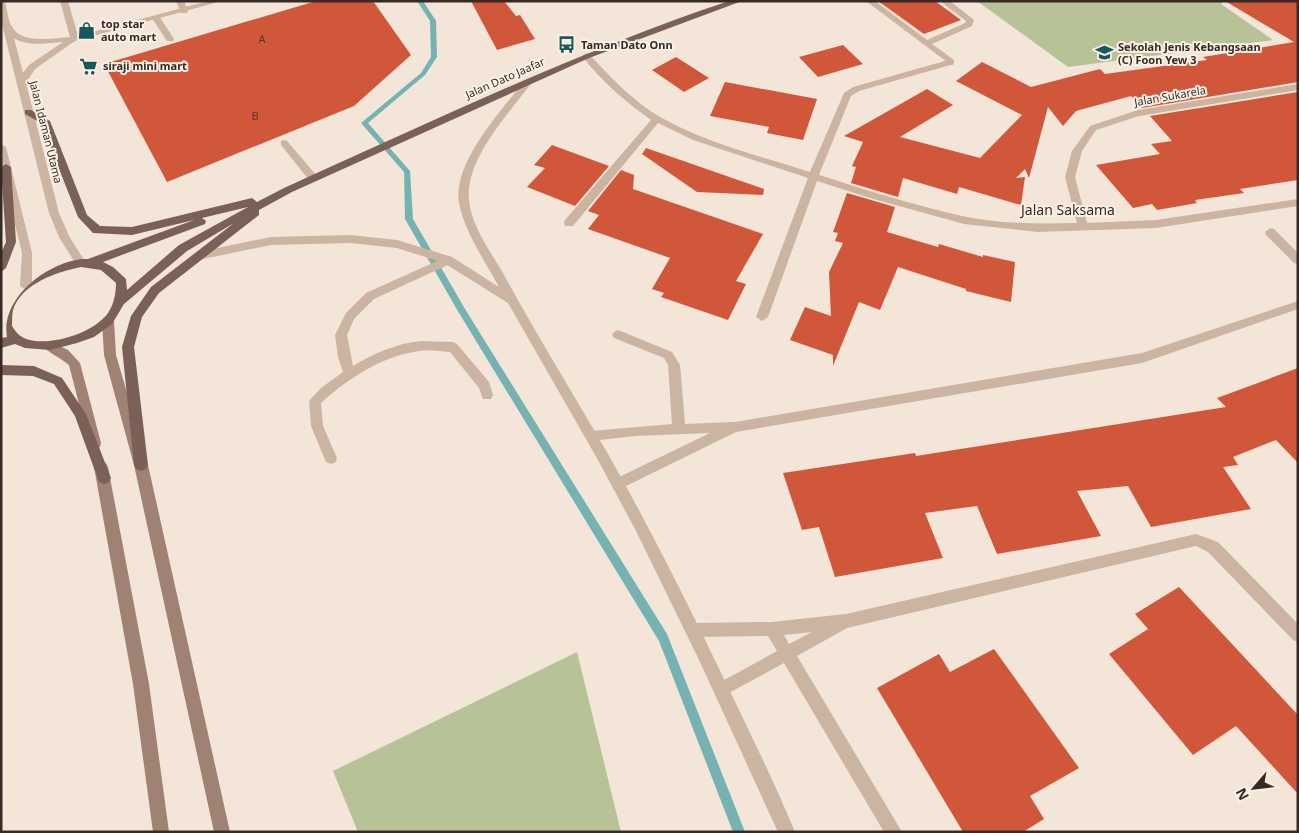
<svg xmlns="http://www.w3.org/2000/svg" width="1299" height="833" viewBox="0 0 1299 833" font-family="'Noto Sans',sans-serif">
<rect width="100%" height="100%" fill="#f3e5d8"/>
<g fill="#b7c397">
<path d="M977 1H1226L1221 4 1273 40 1068 67Z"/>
<path d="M577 652 621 832H358L333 771Z"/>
</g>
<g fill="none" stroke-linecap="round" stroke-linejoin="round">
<path fill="#75b3b2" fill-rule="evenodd" d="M417 1H423L436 21 437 57 425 75 368 123 410 171 413 219 465 309 667 634 745 832H733L659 641 459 313 405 219 404 172 361 123 421 73 431 57 430 21Z"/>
</g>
<g fill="#d0573a">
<path d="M316 1H373L411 55 354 106 167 182 104 64Z"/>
<path d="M471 1H504L516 16 520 15 535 39 497 50Z"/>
<path d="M878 1H935L961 20 924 34Z"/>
<path d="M1225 1H1298V82L1142 108 1131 96 1076 111 1063 126 1048 107 1029 178 1025 169 1016 178 1025 177 1021 205 959 187 957 194 903 178 898 197 851 183 856 167 852 166 863 142 844 136 927 89 953 105 900 137 980 158 1022 115 956 81 982 62 1031 87 1100 69 1105 74 1207 60 1203 57 1294 42Z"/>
<path d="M843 45 863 64 818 77 799 57Z"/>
<path d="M676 57 709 78 684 92 652 70Z"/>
<path d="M725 82 817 99 803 140 767 133 769 127 710 116Z"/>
<path d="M1298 92V180L1240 189 1244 193 1195 200 1197 203 1157 210 1152 204 1133 208 1096 165 1160 154 1151 144 1172 141 1150 116Z"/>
<path d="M552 145 609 166 575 206 527 187 545 168 534 165Z"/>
<path d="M646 148 764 189 763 195 697 192 642 154Z"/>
<path d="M621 170 634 175 633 189 763 234 736 281 746 284 728 320 661 297 664 293 652 289 670 258 588 229 599 215 588 211Z"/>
<path d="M847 193 895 207 887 232 938 247 939 244 983 257V255L1015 262 1011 302 966 291V289L898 267 880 310 859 302 833 366V355L790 340 805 307 831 316 829 272 843 243 835 241 838 233 833 232Z"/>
<path d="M1298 368V463L1276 440 1233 457 1238 465 1223 467 1251 509 1151 527 1128 486 1077 491 1101 536 997 554 977 506 925 513 943 558 835 577 819 527 802 530 783 473 915 453 916 456 1226 407 1217 398Z"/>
<path d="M1179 587 1298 715V794L1236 726 1193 755 1109 654 1148 629 1135 614Z"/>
<path d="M994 649 1079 768 1030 796 1044 819 1023 832H963L877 688 939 654 950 672Z"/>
</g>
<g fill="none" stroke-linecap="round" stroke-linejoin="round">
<g fill="#ccb4a3" fill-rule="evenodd">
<path d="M176 1H184L188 11 187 13H181Z"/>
<path d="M866 1H875L927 40 965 23 966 21 940 1H950L974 20 972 26 932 44 954 60V64L951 65Z"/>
<path d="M153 16H159L174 39 173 41H167L152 18Z"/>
<path d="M284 140 287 141 317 176V180H309L281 145V141Z"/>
<path d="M1270 228 1274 229 1298 253V264L1294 263 1266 235 1265 232Z"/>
<path d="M448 256 453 260 452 263 374 299 354 319 347 335 353 366C373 354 397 343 421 341 431 341 442 342 453 342L457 344 489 382 493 395 491 399H483L479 388 450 352C440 351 429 350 419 351 382 356 349 378 321 403L323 426 337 458 336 462 331 464 326 462 311 426 309 401 321 388 343 372 338 357 335 335 346 313 366 293Z"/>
<path d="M1298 301V309L1142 363 736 432 618 490 613 488 611 484 613 480 710 433 635 436 591 441 587 440 585 436 587 432 591 431 672 424 668 365 664 358 614 338 612 335 614 332 618 330 672 352 680 365 685 424 735 422 1142 353Z"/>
<path d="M1196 534 1218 542 1298 624V642L1293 640 1208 552 1196 546 847 628 797 656 902 832H884L784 663 727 694 722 697 717 694 714 689 717 684 777 651 768 636 693 637 688 635 686 630 688 625 693 623 772 622 846 614ZM812 632 789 644 784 635Z"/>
</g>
<g fill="#ccb4a3" fill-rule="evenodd">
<path d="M1 1 5 2C7 9 8 19 11 25 20 45 53 38 70 37L60 1H68L78 36 208 1H222L75 41 35 69 26 83 59 213 69 236 86 263 85 266H77L59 237 49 213 1 20ZM14 38C26 47 49 43 63 42L29 65 23 73Z"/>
<path d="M586 53 589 54C610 77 633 101 660 117 706 143 760 156 810 172L844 93 853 87 948 60H954V64L859 91 851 96 819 175C866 190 914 205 962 216 999 224 1039 224 1077 223L1065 177 1072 151 1090 126 1138 110 1298 84V90L1139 116 1096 130 1082 151 1075 177 1087 223 1156 220 1298 199V206L1156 228 1038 232 964 224 870 198 817 181 768 317 762 321 756 317 808 178 693 140 658 123 573 226H565L564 223 565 220 651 120C626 102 601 81 582 56Z"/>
<path d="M528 79 532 82C510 113 465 158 469 200 471 225 490 251 503 273 536 334 573 393 608 454 650 528 688 604 725 681 749 731 774 781 795 832H778L700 662 636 531 598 460 508 303 444 263 397 248 350 243 271 245 198 260 193 256 198 252 271 237 350 235 397 240 452 257 499 287C485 261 465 233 459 203 452 163 502 110 525 80Z"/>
<path d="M1 144 6 147 32 253V286L26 290 20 286 22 253 1 168Z"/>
</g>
<g fill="#a08275" fill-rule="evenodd">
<path d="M108 317 114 321 116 355 148 465 230 832H214L134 465 104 355 102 321Z"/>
<path d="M49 341 68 350 80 363 101 443 100 447 95 448 90 447 89 443 69 365C61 358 47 352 43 346L45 343Z"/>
<path d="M101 461 106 463 108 467 149 684 169 832H153L133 684 94 467 96 463Z"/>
</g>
<g fill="#7a6056" fill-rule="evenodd">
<path d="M729 1H742L589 58 292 192 259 210V215L159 293 142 317 134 347 148 465 146 469 141 471 136 469 134 465 122 347 131 316 151 287 234 223 187 251 124 304 112 324 94 337 77 343 50 350 25 348 15 344 1 348V338L7 337C0 295 54 258 88 259L194 220 132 235 93 233 78 217 41 123 25 114V110H31L50 121 87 215 100 226 132 227 252 198 257 202 284 188C431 122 576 52 729 1ZM248 207 179 245 127 290 126 279 113 267 103 262 205 224 206 221 202 218ZM81 267 101 270 116 283C116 293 114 304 108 313 94 333 50 347 26 339 19 336 16 332 12 326 12 321 12 315 13 310 22 283 57 272 81 267Z"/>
<path d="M6 164 11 167 16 242 6 268 1 272V253L6 242 1 167Z"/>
<path d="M1 365 34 366 62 378 86 414 111 478 109 482 104 484 99 482 75 416 54 384 33 376 1 375Z"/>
</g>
</g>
<defs>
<symbol id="shop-bare" viewBox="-9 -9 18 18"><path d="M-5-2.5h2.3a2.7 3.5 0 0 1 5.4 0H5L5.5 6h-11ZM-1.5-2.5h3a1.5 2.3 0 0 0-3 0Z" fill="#185a5b" stroke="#fbf0e5" stroke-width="2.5" paint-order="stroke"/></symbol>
<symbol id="bus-bare" viewBox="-9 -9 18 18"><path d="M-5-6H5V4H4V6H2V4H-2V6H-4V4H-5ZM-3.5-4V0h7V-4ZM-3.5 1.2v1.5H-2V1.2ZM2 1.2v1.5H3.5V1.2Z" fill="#185a5b" stroke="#fbf0e5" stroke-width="2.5" paint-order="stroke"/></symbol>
<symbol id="school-bare" viewBox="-9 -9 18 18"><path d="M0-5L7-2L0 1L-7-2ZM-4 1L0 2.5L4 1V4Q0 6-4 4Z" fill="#185a5b" stroke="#fbf0e5" stroke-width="2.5" paint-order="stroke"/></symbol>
<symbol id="supermarket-bare" viewBox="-9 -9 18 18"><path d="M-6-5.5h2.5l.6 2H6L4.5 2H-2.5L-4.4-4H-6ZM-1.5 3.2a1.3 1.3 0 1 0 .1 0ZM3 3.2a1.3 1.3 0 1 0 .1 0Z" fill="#185a5b" stroke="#fbf0e5" stroke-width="2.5" paint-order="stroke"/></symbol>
</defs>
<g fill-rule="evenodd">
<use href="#shop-bare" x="74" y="18" width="25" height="25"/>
<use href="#bus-bare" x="554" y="32" width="25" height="25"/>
<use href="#school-bare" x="1092" y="40" width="25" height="25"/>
<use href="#supermarket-bare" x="76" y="54" width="25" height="25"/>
</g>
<g text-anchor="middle" stroke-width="4" stroke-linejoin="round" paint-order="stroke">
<g font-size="11" font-weight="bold" fill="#372a26" stroke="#fbf0e5" text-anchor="start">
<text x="101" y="28">top star<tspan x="101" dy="13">auto mart</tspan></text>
<text x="581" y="49">Taman Dato Onn</text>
<text x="1118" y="51">Sekolah Jenis Kebangsaan<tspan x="1118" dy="13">(C) Foon Yew 3</tspan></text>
<text x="103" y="70">siraji mini mart</text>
</g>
<g font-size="11" fill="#5d352b">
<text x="262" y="43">A</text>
<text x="255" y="120">B</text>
</g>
<g font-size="11" fill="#372a26" stroke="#fbf0e5">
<text transform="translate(505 78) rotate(-24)" y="4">Jalan Dato Jaafar</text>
<text transform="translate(1170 96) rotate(-10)" y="4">Jalan Sukarela</text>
<text transform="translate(46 132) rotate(76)" y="4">Jalan Idaman Utama</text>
</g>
<g font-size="14" fill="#372a26" stroke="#fbf0e5">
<text x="1068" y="215">Jalan Saksama</text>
</g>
</g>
<rect width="1299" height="833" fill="none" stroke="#372a26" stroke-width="5"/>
<g transform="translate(1254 788) rotate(242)" stroke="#fbf0e5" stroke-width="4" paint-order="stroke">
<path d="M0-4L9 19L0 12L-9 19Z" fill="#372a26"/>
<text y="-8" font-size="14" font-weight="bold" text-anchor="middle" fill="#372a26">N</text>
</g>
</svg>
